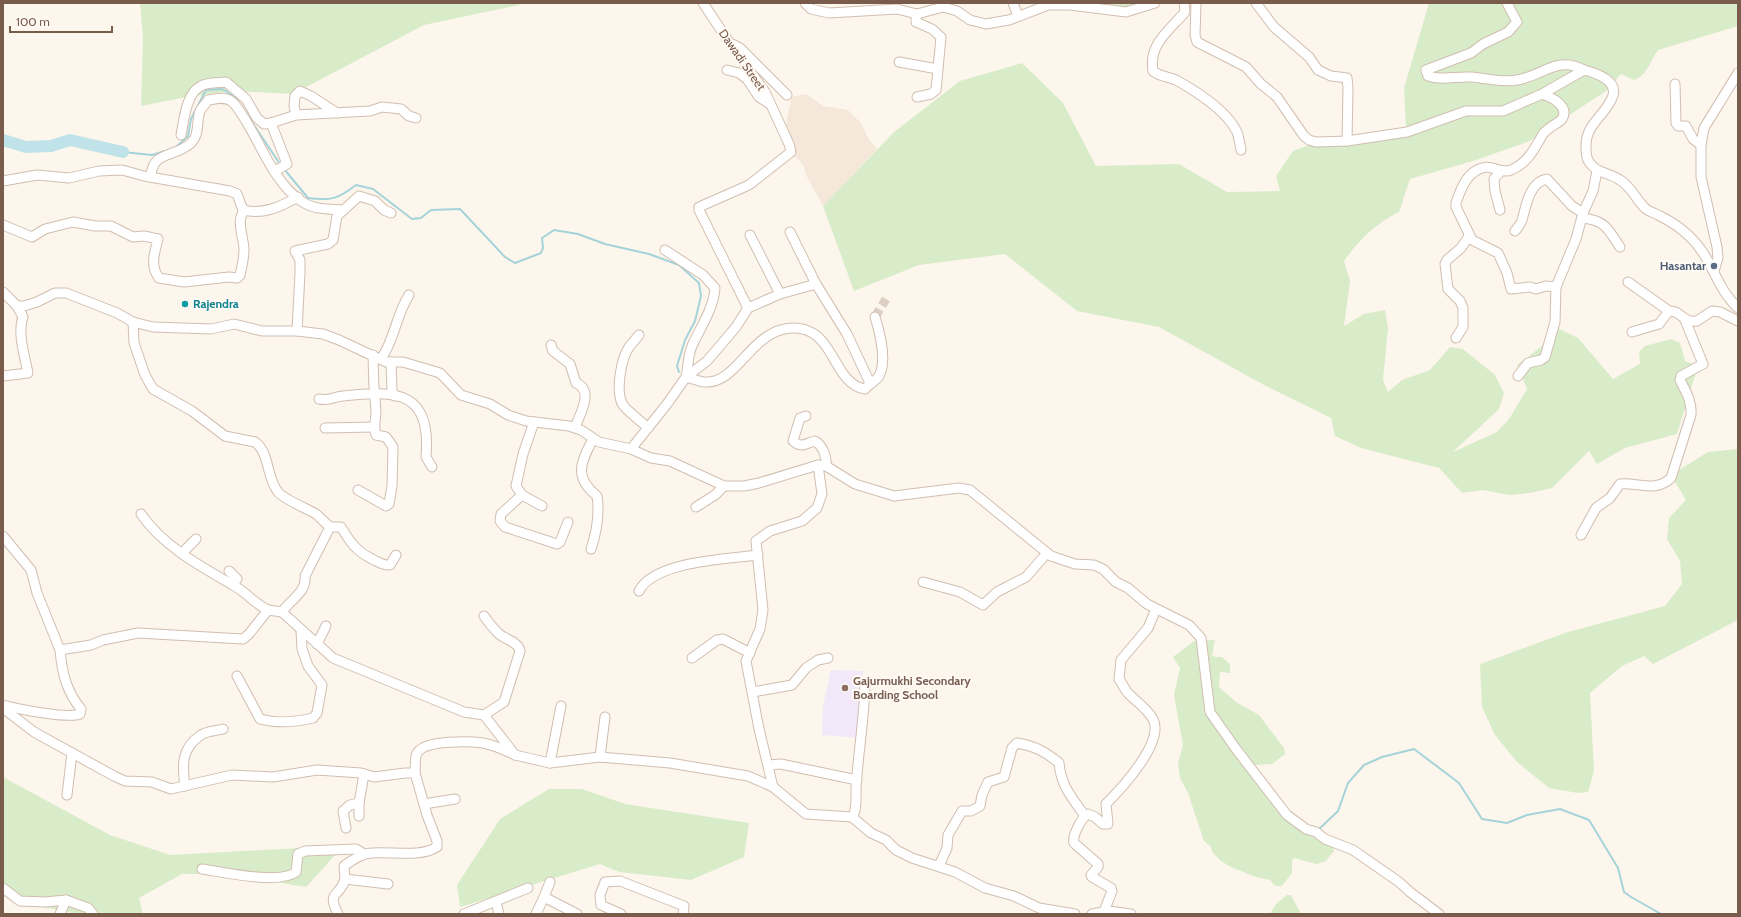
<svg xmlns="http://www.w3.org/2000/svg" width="1741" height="917" viewBox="0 0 1741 917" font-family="Cabin,sans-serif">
<rect width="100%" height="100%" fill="#fdf6ec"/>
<path fill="#f5e8da" d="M806 94 823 106 848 110 861 123 868 138 877 149 823 206 806 175 804 166 791 152 784 131 792 97Z"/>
<path fill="#f3e8fa" d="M831 670 863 671 857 738 822 735 823 706Z"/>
<g fill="#d8ecc9">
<path d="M140 3H520L519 5 424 25 293 94 232 91 187 97 141 106 143 38Z"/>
<path d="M1091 3H1144L1116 11Z"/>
<path d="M1429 3H1738V26L1658 50C1649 62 1649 74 1634 80L1621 74 1606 91 1530 141 1473 161 1410 179 1399 212C1374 225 1361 238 1344 261L1350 281 1344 326 1364 314 1385 310 1388 328 1383 380 1388 392 1402 380 1430 370 1450 347 1463 349 1495 375 1504 393 1499 409 1453 452 1497 432 1509 419 1527 389 1517 365 1542 346 1551 325 1578 338 1613 379 1640 364 1639 352 1645 346 1671 339 1680 343 1685 361 1698 366 1677 434 1625 448 1597 464 1589 451 1552 488 1530 493 1509 495 1483 490 1462 493 1439 468 1361 448 1335 436 1331 418 1264 385 1159 327 1077 311 1005 254 919 265 854 291 823 206 894 132 960 81 1022 63 1063 103 1096 166 1179 164 1227 192 1280 191 1276 176 1293 151 1314 143 1406 131 1404 88Z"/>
<path d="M1738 449V620L1653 664 1644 656 1622 666 1590 693 1594 771 1588 792 1578 793 1549 788 1517 762 1495 735 1482 707 1480 664 1568 632 1665 606 1682 584 1680 561 1667 539 1669 518 1686 500 1671 475 1708 452Z"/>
<path d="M1215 640 1212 655 1215 657H1222L1230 664V673L1220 672 1219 687 1236 702 1259 715 1284 748 1285 754 1272 764 1254 765 1241 750 1282 814 1311 836 1333 846 1334 851 1326 861 1317 864 1294 858 1292 860V873L1282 886H1275L1270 880 1256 877 1231 867 1221 861 1213 853 1210 846 1204 841 1188 793 1180 778 1178 764 1183 745 1174 695 1180 668 1173 657 1194 641Z"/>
<path d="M3 777 110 835 170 855 299 848 337 853 306 887 226 874H182L139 898 143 914H79L42 907 3 890Z"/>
<path d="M549 789H582L625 804 749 823 744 857 691 880 619 872 600 864 460 907 457 885 500 819Z"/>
<path d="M1287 895H1291L1301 914H1270L1276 904Z"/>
</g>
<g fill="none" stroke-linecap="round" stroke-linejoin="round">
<g stroke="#a5d3da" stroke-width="2">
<path d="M175 148 188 136 191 119 206 90 222 89 235 97 280 164"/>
<path d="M123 152 152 155 165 151"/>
<path d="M284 169 308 198C331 201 338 199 356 185L373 189 412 219 421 218 431 210 460 209 505 257 515 263 541 253 543 248 542 238 554 230 578 234 605 244 649 254 679 265 699 283 701 296 695 321 685 340 677 366 679 372"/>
<path d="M1318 830 1338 811 1348 783 1364 765 1382 757 1414 749 1459 783 1482 819 1507 823 1527 815 1560 809 1589 820 1618 868 1624 892 1631 897 1661 914"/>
</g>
<path stroke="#bfe3e8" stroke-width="12" d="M3 140 26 147 51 146 70 140 123 152"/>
<path stroke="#dcd0c4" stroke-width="9" stroke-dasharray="9 4.5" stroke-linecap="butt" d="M875 317 886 299"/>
<defs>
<g id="minor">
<path d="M805 3 811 9 829 13 897 9 917 14 943 7 957 11 970 20 986 24 1009 20 1048 5H1070L1126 12 1155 3"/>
<path d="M1013 3 1018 16"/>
<path d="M1184 3 1185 12C1170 30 1148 44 1153 71 1160 77 1168 76 1176 80 1196 91 1227 111 1237 132 1239 138 1240 144 1241 150"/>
<path d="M1196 3 1195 35 1197 42 1246 67 1261 84 1277 97 1304 136 1309 140 1316 142 1347 141 1407 132 1466 111H1503L1542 94 1584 70C1596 73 1620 81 1612 98 1604 117 1585 124 1586 148 1586 152 1587 159 1589 162 1597 174 1609 172 1620 180 1632 187 1636 200 1646 209 1650 212 1655 213 1660 216 1670 221 1681 228 1689 236 1713 258 1715 287 1738 308"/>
<path d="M1256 3 1274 27 1309 57 1318 70 1331 76 1347 78 1348 88 1347 141"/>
<path d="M1507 3 1517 22 1508 32 1483 44 1471 53 1426 70 1428 76C1442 81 1456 76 1471 77 1486 78 1501 83 1517 80 1543 76 1557 55 1584 70"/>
<path d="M732 44 740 48 787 95"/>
<path d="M899 62 938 69 941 37 932 29 916 22V18"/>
<path d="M727 70 739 73 747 79 759 97 770 104"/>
<path d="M1675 84 1676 123 1678 126H1686L1693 139 1701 145"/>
<path d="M1542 94C1551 97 1570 106 1562 119 1558 124 1549 126 1543 134 1534 149 1528 163 1511 170 1498 175 1491 160 1474 172 1464 179 1460 192 1456 203V207L1472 240 1498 253 1507 273 1511 289 1530 287 1536 289 1546 286 1556 287 1576 239 1583 213 1593 191 1597 171"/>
<path d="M917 97 931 94 936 90 938 69"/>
<path d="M296 115 294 106 295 96 300 91 311 96 337 113"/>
<path d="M181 135C184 120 186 93 201 86 208 82 218 83 226 82L246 99 257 118 264 124 271 123"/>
<path d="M275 171 287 164 271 123 296 115 370 111 382 107 401 109 409 116 416 118"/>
<path d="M151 177C152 150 175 158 191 143 200 134 196 122 200 111 202 107 206 104 208 100 216 99 224 96 231 101 237 105 242 115 246 121 262 147 275 183 301 201 314 210 328 209 343 210"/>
<path d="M3 181 37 175 69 178 99 171 122 170 144 176 230 191 237 194 243 210C263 215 280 207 298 197"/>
<path d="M1500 210 1495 191 1494 179 1501 171"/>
<path d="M1582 218C1605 220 1608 229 1620 247"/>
<path d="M3 225 32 237 45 229 73 222 95 226H111L133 237 144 236 158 239C154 254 150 266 159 278L184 282 229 277 237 278 240 275C242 266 244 258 244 250 244 237 235 220 245 210"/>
<path d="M1515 231C1518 227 1521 224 1522 220 1526 207 1529 182 1547 179L1572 206 1583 213"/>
<path d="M790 232 816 284"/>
<path d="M750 235 780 294"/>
<path d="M665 250 703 275 715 288C714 308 700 328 692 346 688 355 688 367 686 377 691 378 698 381 704 382 738 385 750 330 792 328 835 326 832 384 865 389 869 384 875 382 879 376 887 362 880 333 875 317"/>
<path d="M1714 271 1718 258 1717 247 1701 177V145L1704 128 1738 73"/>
<path d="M1628 282 1669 311C1681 310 1682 323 1697 321L1712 311 1720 312 1738 321"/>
<path d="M3 292 17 306 23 317C17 333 25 357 28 373L3 376"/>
<path d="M17 306H24L37 302 55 293H66L117 313 133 322 153 327 211 329 234 324 262 331H297L323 334 339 340 386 362H403L440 373 461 395 490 404 508 415 526 421 569 426 581 430 599 442 631 449 651 458 670 461 724 486H744L759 483 818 465 826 466 855 484 894 496 959 488 970 490 1051 556 1075 564 1094 565 1103 569 1116 582 1128 588 1147 604 1189 625 1201 638 1210 712 1236 749 1287 815 1306 829 1316 832 1325 839 1353 850 1399 882 1410 892 1439 914"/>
<path d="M748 308 780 294 816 284 847 334 870 383"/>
<path d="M133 322 134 343 145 375 153 389 192 411 225 436 255 442C270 453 266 477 278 492 285 500 306 508 316 514 321 518 325 523 330 527L305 576C307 592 290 600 282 612"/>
<path d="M297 331 300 273V260L295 251 328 244 333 240 337 216 359 196 375 201 384 210 391 213"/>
<path d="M1632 332 1659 324 1669 311"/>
<path d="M639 335C636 339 632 343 629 347 621 359 615 392 623 405 625 409 643 423 648 428"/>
<path d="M1456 338 1463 327V308L1460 301 1448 289 1445 264 1447 260 1461 248 1469 236"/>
<path d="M551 345 553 351 570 364 576 383C595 391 579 415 575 428"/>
<path d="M381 359C395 339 396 315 409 295"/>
<path d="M391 362 392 392 395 396"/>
<path d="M1518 376 1528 363 1541 360 1545 357 1555 322 1556 287"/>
<path d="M319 399C332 401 332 397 343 396 397 390 432 391 426 457L432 467"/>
<path d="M806 416 800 418 793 441C802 449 806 443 815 441 823 446 827 457 826 466"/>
<path d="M534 422 523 454 516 486 522 495 542 506"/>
<path d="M325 428 374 427"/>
<path d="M631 449 667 404 686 377 707 361 736 327 748 308 699 210V207L749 185 791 152 789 144 765 92 729 42 703 3"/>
<path d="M358 490 386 506 389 504 392 486 393 447 386 437 376 435C373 426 376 420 376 411 374 392 373 374 373 355"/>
<path d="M522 495 501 514 500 521 505 527 557 544 560 542 568 522"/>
<path d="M696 507 715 495 724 486"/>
<path d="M141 514C163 546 200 566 233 585"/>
<path d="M330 527H341C350 542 356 551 372 559 379 562 383 566 390 565L396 555"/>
<path d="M1581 535 1596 508 1610 498 1620 484C1638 482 1655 493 1671 478L1691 415C1692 401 1686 392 1680 380L1681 376 1703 364 1685 320"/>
<path d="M3 536 31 570 37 593 60 650 91 645 103 640 138 633 243 639 249 634 268 610 282 612 333 658 464 712 484 715 515 755C505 750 494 745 483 743 470 741 426 740 418 752 414 756 416 767 415 773H405L374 777 361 773 317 770 273 777 232 775 171 789 152 782 125 781 114 776 34 732 3 708"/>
<path d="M591 549C597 531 600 515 597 496 573 477 581 462 593 439"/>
<path d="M182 553 196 539"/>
<path d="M229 571 237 579 233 585C246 592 255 604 268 610"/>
<path d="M923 582 960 592 983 605 997 592 1026 577 1047 553"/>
<path d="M639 591C654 561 728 559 758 555"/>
<path d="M484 616C488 622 493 628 498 633 505 640 518 641 520 651L504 702 484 715"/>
<path d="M317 644 326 626"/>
<path d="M692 658 717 640 723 639 750 653"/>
<path d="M237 676 260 719C278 724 296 722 313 718L317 713 322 685 308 666 302 649 301 631"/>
<path d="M753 692 792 685 806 668 818 660 828 658"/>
<path d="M3 705C18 709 67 719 80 714L81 709C66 691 62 672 60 650"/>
<path d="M515 755 550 763 600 757 670 763 748 776 773 787 806 814 852 817 871 833 886 840 896 850 912 858 955 872 985 888 1014 896 1039 908 1075 914"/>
<path d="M600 757 605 717"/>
<path d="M550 763 561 706"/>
<path d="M769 765 781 764 857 780"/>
<path d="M185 786C182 766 181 748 201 735 206 731 216 731 223 729"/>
<path d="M773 787 759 729 746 661 760 629 763 610 756 541 770 531 802 521 817 508 822 494 818 465"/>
<path d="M67 795 72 753"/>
<path d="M424 804 455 799"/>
<path d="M359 816V803L364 774"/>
<path d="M852 817C857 812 856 797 856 788 858 754 864 720 865 686"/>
<path d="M346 828 343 811 350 805 359 803"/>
<path d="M939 866 947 848 948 835 962 811H971L980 806 982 795 988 782 1004 777 1012 748 1017 743C1035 746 1046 752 1059 763 1061 786 1072 798 1085 816"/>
<path d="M202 869C223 872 279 885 296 872L298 854 305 851 356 849 364 854"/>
<path d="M345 879 388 884"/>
<path d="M550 882 544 897 577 914"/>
<path d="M3 888 20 901 45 902 66 900"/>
<path d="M496 902 499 914"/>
<path d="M60 914 66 900 88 908 93 914"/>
<path d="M338 914C326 890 340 898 345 879 345 876 344 870 344 866 352 860 362 853 372 853 392 851 419 858 437 847V841L427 815 415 773"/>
<path d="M464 914 528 888"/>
<path d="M536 914 544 897"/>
<path d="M621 914 601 905 600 895 605 882 620 881 684 906 683 914"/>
<path d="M1092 914 1109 911 1131 914"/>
<path d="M1103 914 1112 891 1111 888 1092 877 1091 875 1098 867V864L1074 843C1072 836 1081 818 1088 814L1095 817 1103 824H1108L1106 804C1121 789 1165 742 1153 719 1145 706 1136 702 1127 692 1124 688 1122 683 1119 679L1121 660 1148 628 1156 609"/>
</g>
</defs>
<use href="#minor" stroke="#d1beb0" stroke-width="11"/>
<use href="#minor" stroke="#fff" stroke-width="9"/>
</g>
<circle fill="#5c6f8a" stroke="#fffaf3" stroke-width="1.5" cx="1714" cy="266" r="4"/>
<circle fill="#0f9aa8" stroke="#fffaf3" stroke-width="1.5" cx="185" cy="304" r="4"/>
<circle fill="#8d6e63" stroke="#fffaf3" stroke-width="1.5" cx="845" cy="688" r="4"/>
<g text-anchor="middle" stroke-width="4" stroke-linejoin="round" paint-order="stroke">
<g font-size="12" fill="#7a5c4d" stroke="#fffaf3">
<text transform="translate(742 60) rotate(55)" y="4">Dawadi Street</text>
</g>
<g font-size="12" font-weight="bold" fill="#4e5e75" stroke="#fffaf3" text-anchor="end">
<text x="1706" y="270">Hasantar</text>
</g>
<g font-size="12" font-weight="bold" fill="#0d838f" stroke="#fffaf3" text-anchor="start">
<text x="193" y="308">Rajendra</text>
</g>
<g font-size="12" font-weight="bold" fill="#785e54" stroke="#fffaf3" text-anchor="start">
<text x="853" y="685">Gajurmukhi Secondary<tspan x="853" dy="14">Boarding School</tspan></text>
</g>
</g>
<rect width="1741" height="917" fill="none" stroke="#7a5c4d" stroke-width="8"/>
<path d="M10 26v6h102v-6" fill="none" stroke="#7a5c4d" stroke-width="2"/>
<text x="16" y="26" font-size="12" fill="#7a5c4d" stroke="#fffaf3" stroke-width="3" paint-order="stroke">100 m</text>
</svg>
